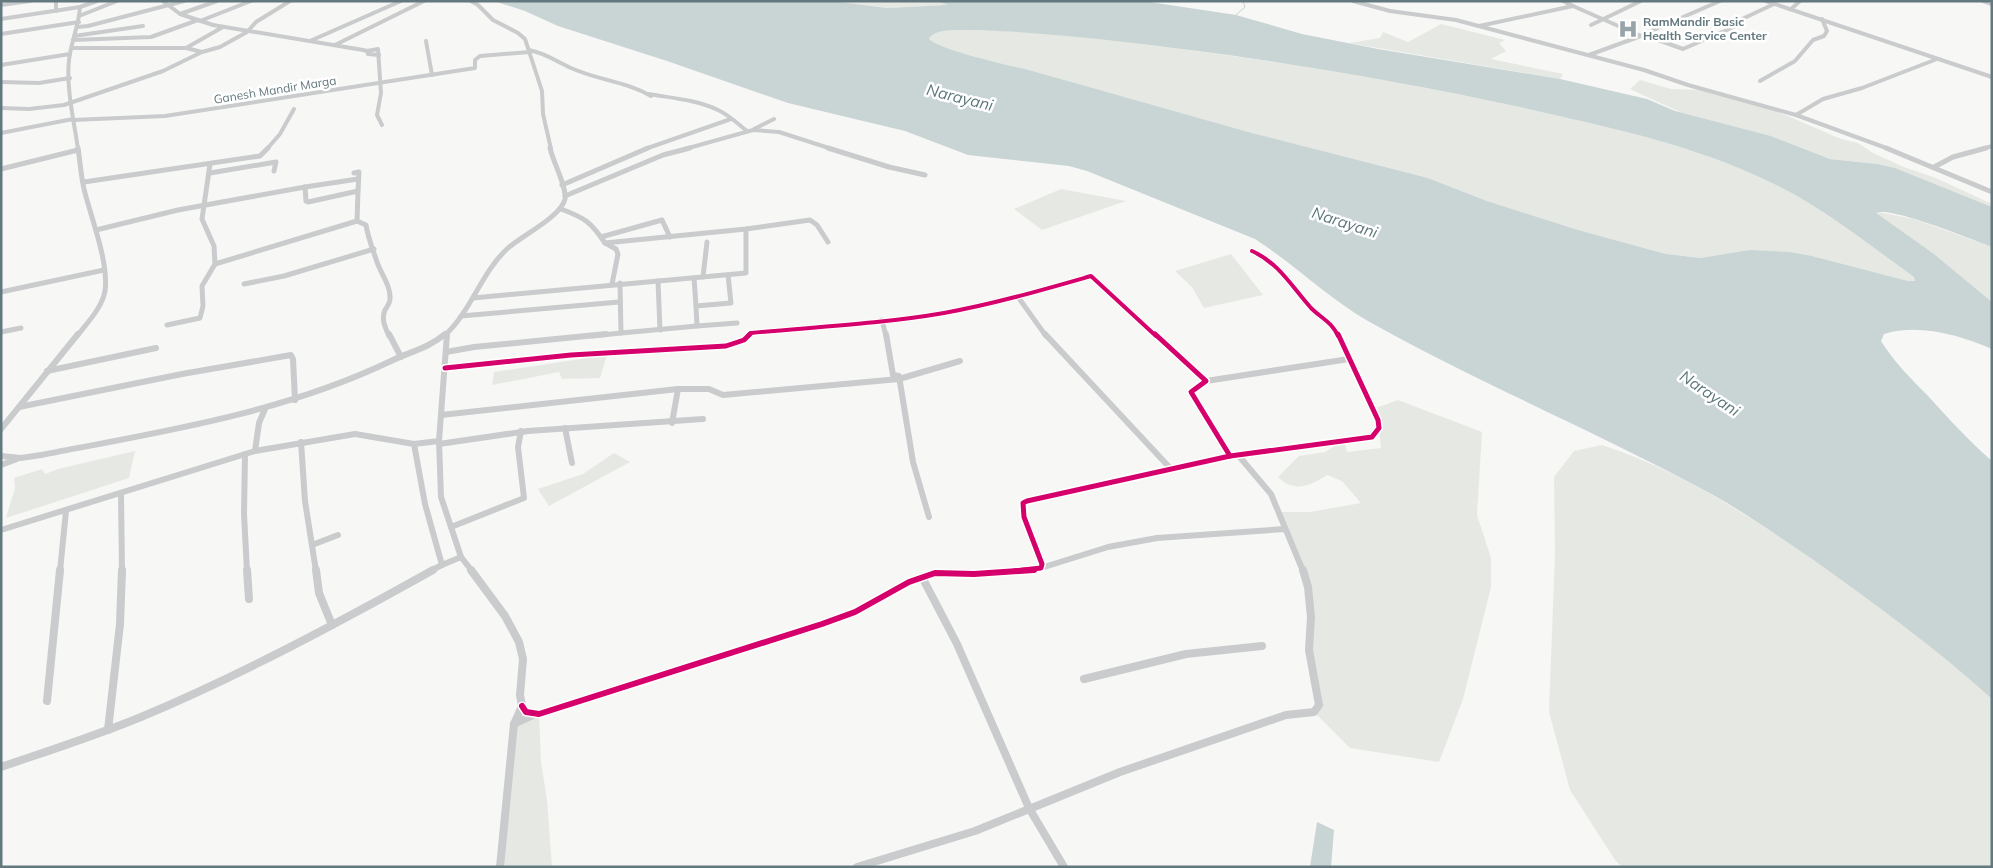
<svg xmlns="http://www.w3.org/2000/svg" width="1993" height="868" viewBox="0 0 1993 868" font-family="Mulish,sans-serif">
<rect width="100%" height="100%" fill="#f7f7f6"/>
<g fill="#e6e9e3">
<path d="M832 1H936L948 5 887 8Z"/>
<path d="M1441 24 1505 40 1499 43 1506 51 1491 59 1563 74 1560 79 1349 43 1380 38 1383 32 1408 42Z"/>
<path d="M977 30C1058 32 1138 43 1218 54 1319 68 1420 85 1520 107 1606 127 1694 144 1774 184 1824 208 1869 245 1914 277L1915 281H1908L1812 256 1790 252 1701 258 1666 254 1578 230 1487 201 1428 178 1252 133 1029 70C1011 66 939 51 929 39 935 27 965 31 977 30Z"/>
<path d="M1640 80 1671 89 1700 90 1776 111 1841 139 1858 143 1873 153 1904 167 1936 178 1992 204V207L1895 168 1877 164 1830 159 1771 136 1682 113 1630 89Z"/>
<path d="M1061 189 1126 201 1042 230 1014 209Z"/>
<path d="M1878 212 1914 219 1992 247V302L1934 254 1878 217 1876 213Z"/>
<path d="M1231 254 1263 295 1204 308 1192 287 1175 271Z"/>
<path d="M607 355 600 378 562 379 559 372 492 385 494 372Z"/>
<path d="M1398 400 1482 432 1477 515 1491 558V587L1463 699 1439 762 1350 748 1314 712 1319 705 1309 650 1308 587 1277 512H1310L1361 503 1342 481 1327 475C1310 486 1294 493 1278 477L1299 456 1325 452 1344 440 1347 452 1381 448 1378 420 1373 409Z"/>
<path d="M1602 445C1679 470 1746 514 1812 559 1874 602 1936 648 1992 699V867H1622L1615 860 1570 790 1549 712 1555 553 1554 477 1574 451Z"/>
<path d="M135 451 129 478 6 518 15 488 14 478 42 469 45 474 58 469Z"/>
<path d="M614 453 630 462 549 506 538 489 583 474Z"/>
<path d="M539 714 541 761 547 800 552 867H500L514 724Z"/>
</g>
<g fill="#c9d4d4" fill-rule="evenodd">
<path d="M494 1H832L887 8 947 5 937 1H1143L1236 15 1302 34 1378 49 1560 79 1647 99 1675 111 1771 136 1830 159 1877 164 1895 168 1992 207V247C1972 240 1891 206 1876 213L1934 254 1992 302V349C1960 335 1918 323 1884 334L1881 341C1894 362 1912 380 1929 397 1949 419 1969 441 1992 461V699C1936 648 1874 603 1812 559 1779 537 1747 514 1713 495 1600 433 1480 384 1368 321 1328 298 1294 264 1255 239L1087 171 1069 166 968 155 905 131 788 103 667 61 558 26 525 11ZM977 30C1062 33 1144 44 1228 55 1326 69 1423 86 1520 107 1606 127 1694 144 1774 184 1824 208 1869 245 1914 277L1915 281H1908L1812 256 1790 252 1750 250 1701 258 1666 254 1578 230 1487 201 1428 178 1252 133 1029 70C1011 66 939 50 929 39 935 27 965 31 977 30Z"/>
<path d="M1317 822 1334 830 1331 867H1310Z"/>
</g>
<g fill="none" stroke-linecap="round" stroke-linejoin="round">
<path stroke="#c9d4d4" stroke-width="1" d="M1236 15 1245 7 1243 1"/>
<g stroke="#c9cbcc" stroke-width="4">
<path d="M56 1V11"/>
<path d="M163 1 180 14 213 25 363 50 367 51 368 54 379 55"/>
<path d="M471 1 478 5 493 20 518 33 525 39 542 91 543 114 551 149"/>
<path d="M1353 1 1390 11 1456 20 1644 70 1688 85 1796 115 1889 149"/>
<path d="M1766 1 1992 77"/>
<path d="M1983 1 1992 4"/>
<path d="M1 5 30 1"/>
<path d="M1573 6 1641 36 1589 55"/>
<path d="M1791 9 1800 1"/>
<path d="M180 14 217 1"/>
<path d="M79 16 117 1"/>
<path d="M1 19 80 7"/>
<path d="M200 21 251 1"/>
<path d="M1591 25 1641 1"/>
<path d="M1479 26 1573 6 1563 1"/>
<path d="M77 27 88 26 184 1"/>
<path d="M1 34 79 22"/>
<path d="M1642 35 1720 1"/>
<path d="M74 36 143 26"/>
<path d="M1641 36H1647L1683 49 1736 26 1742 23 1740 20 1774 4"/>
<path d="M73 40 151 37 198 20"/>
<path d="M310 41 401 1"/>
<path d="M426 41 432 75"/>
<path d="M335 45 424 1"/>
<path d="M72 48H186L202 52"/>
<path d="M186 48 223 27"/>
<path d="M529 50C548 54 555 61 571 68 597 80 625 81 651 96"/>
<path d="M367 51 378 49 381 93 377 115 382 125"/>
<path d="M1 65 70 54"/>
<path d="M1760 81 1795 61 1813 40 1824 36 1827 31 1822 19"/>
<path d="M1 82 39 83 70 78"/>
<path d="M649 94C672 98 697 100 718 110 729 115 738 124 747 131"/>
<path d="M1 108 29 109 64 105 163 71 202 52 220 47 247 32 256 22 290 1"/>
<path d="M1796 115 1823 99 1862 88 1937 59"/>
<path d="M73 120 165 116 475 68V60L480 56 530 52"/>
<path d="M754 129 774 119"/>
<path d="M1 133 73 119"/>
<path d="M78 149C74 121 66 88 69 60 71 42 79 25 80 7L97 1"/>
<path d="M267 149 280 134 294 109"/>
<path d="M645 149 731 119"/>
<path d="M685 149 753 130 779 132 832 149"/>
<path d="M1982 149 1992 146"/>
</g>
<g stroke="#c9cbcc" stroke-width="5">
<path d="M828 148 889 167 925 175"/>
<path d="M1886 148 1992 192"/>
<path d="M1934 167 1953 157 1986 148"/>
<path d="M1 169 78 150"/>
<path d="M210 173 276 162 274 171"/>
<path d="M354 173 359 172 358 191"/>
<path d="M84 182 260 156 268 148"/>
<path d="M562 185 648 148"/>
<path d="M305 187 358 179"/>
<path d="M565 196 663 155 690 148"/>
<path d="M561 209C585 218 591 222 605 243L746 229 810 220 817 225 828 242"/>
<path d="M96 230 178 210 305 187 306 201 308 202 358 191 357 221 366 225C368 238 373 250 377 262 381 274 391 286 390 299 390 303 387 307 385 310 381 319 385 327 389 336"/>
<path d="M601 237 662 220 670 237"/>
<path d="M605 243 616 249 618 254 612 284"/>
<path d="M1252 251C1279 263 1292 287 1311 308 1321 318 1332 322 1338 336"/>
<path d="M215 264 357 221"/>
<path d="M703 277 707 242"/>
<path d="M694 278 696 306"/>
<path d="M658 281 660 330"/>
<path d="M620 283 621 333 697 326 696 306 731 303 728 275"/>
<path d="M244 284 284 276 374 249"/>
<path d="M1 292 104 270"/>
<path d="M1018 297 1046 336"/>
<path d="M473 298 746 273V229"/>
<path d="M461 316 619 302"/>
<path d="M882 320 886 336"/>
<path d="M167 325 200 318 203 306 202 286 215 264 214 246 202 219 210 164"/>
<path d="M697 326 737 323"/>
<path d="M1 332 21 328"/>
<path d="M77 336C87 323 102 308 105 291 109 262 91 218 84 189 81 176 80 161 78 148"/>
<path d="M444 336C471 312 481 273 507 249 521 236 561 217 565 199 567 187 553 162 550 148"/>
<path d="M592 336 621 333"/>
<path d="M748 336 751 333C815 327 880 324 944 313 994 304 1042 290 1091 276L1156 336"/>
</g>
<g stroke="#c9cbcc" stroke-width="6">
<path d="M389 334 401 357"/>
<path d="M886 334 893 375 899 376 913 462 929 517"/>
<path d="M1045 334 1171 469"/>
<path d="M1155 334 1206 381 1191 392 1230 456"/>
<path d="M446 352 474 347 606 334"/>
<path d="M445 368 571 355 726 346 744 340 750 334"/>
<path d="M47 371 156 348"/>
<path d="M1206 381 1349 359"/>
<path d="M678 389H709L723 395 899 379 960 361"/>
<path d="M19 407 182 374 291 355 293 359 295 400"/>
<path d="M441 415 678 389 672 423"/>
<path d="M565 428 572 463"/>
<path d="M1 429 78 334"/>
<path d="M439 441 441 497 461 557 472 571"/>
<path d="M301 442 305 501 316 571"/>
<path d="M414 444 425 504 442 565 430 571"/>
<path d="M439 444 528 431 703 419"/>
<path d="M255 451 259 423 265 409"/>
<path d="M245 454 244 514 247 571"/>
<path d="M1238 455 1271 494 1303 571"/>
<path d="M1 456 21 458 41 455C160 432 280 414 391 361 409 352 429 348 445 334"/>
<path d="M1 465 17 459"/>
<path d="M121 493 122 571"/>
<path d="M451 527 524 498 518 447 521 431"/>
<path d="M1 530 255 451 355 434 414 444 439 441 447 334"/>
<path d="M312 545 338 535"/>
<path d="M442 565 461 557"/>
<path d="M1041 568 1108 547 1157 538 1285 529"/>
<path d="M60 571 66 511"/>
<path d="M1014 571 1041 568 1042 564 1024 517 1023 503 1027 501 1230 456 1372 437 1379 428 1378 420 1338 334"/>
</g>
<g stroke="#c9cbcc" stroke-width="8">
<path d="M247 570 249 599"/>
<path d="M316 570 319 593 332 625"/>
<path d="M471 570 505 616 519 642 523 659 520 695 522 706 514 724 500 867"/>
<path d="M922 577 957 644 1029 808 1064 867"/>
<path d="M1084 679 1186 654 1262 646"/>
<path d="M47 701 60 570"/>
<path d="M522 706 526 712 539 714 822 624 855 612 909 582 935 573 974 574 1034 570"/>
<path d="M514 724 533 715"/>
<path d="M108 730 120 624 122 570"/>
<path d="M1 767C48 751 95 736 141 717 241 675 338 623 433 570"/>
<path d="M857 867 975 831 1120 772 1286 715 1314 712 1319 705 1309 650 1311 617 1308 587 1303 570"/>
</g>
<defs>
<g id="cycleway-far2">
<path d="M1252 251C1279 263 1292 287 1311 308 1321 318 1332 322 1338 336"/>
<path d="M748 336 751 333C815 327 880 324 944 313 994 304 1042 290 1091 276L1156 336"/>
</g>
<g id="cycleway-far1">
<path d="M1155 334 1206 381 1191 392 1230 456"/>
<path d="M445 368 571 355 726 346 744 340 750 334"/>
<path d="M1014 571 1041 568 1042 564 1024 517 1023 503 1027 501 1230 456 1372 437 1379 428 1378 420 1338 334"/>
</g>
<path id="cycleway" d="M522 706 526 712 539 714 822 624 855 612 909 582 935 573 974 574 1034 570"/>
</defs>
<use href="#cycleway-far2" stroke="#fff" stroke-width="6"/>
<use href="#cycleway-far1" stroke="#fff" stroke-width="8"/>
<use href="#cycleway" stroke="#fff" stroke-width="9"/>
<use href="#cycleway-far2" stroke="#d6006c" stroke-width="4"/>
<use href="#cycleway-far1" stroke="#d6006c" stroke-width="5"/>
<use href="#cycleway" stroke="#d6006c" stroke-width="6"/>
</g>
<defs>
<symbol id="hospital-bare" viewBox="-9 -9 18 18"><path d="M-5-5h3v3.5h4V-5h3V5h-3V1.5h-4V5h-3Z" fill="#97a4a9" stroke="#fff" stroke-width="2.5" paint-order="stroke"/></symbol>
</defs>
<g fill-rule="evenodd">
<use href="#hospital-bare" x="1614" y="15" width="28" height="28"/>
</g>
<g text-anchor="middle" stroke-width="5" stroke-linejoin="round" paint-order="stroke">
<g font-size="12" font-weight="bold" fill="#63787f" stroke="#fff" text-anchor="start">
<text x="1643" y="26">RamMandir Basic<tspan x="1643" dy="14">Health Service Center</tspan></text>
</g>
<g font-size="12" fill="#63787f" stroke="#fff">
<text transform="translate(275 90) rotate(-9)" y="4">Ganesh Mandir Marga</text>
</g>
<g font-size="16" font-style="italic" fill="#5e787a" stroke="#fff">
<text transform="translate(960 97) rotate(14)" y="6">Narayani</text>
<text transform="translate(1345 222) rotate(18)" y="6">Narayani</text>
<text transform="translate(1710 393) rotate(34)" y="6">Narayani</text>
</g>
</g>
<rect width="1993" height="868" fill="none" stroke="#63787f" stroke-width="5"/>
</svg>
